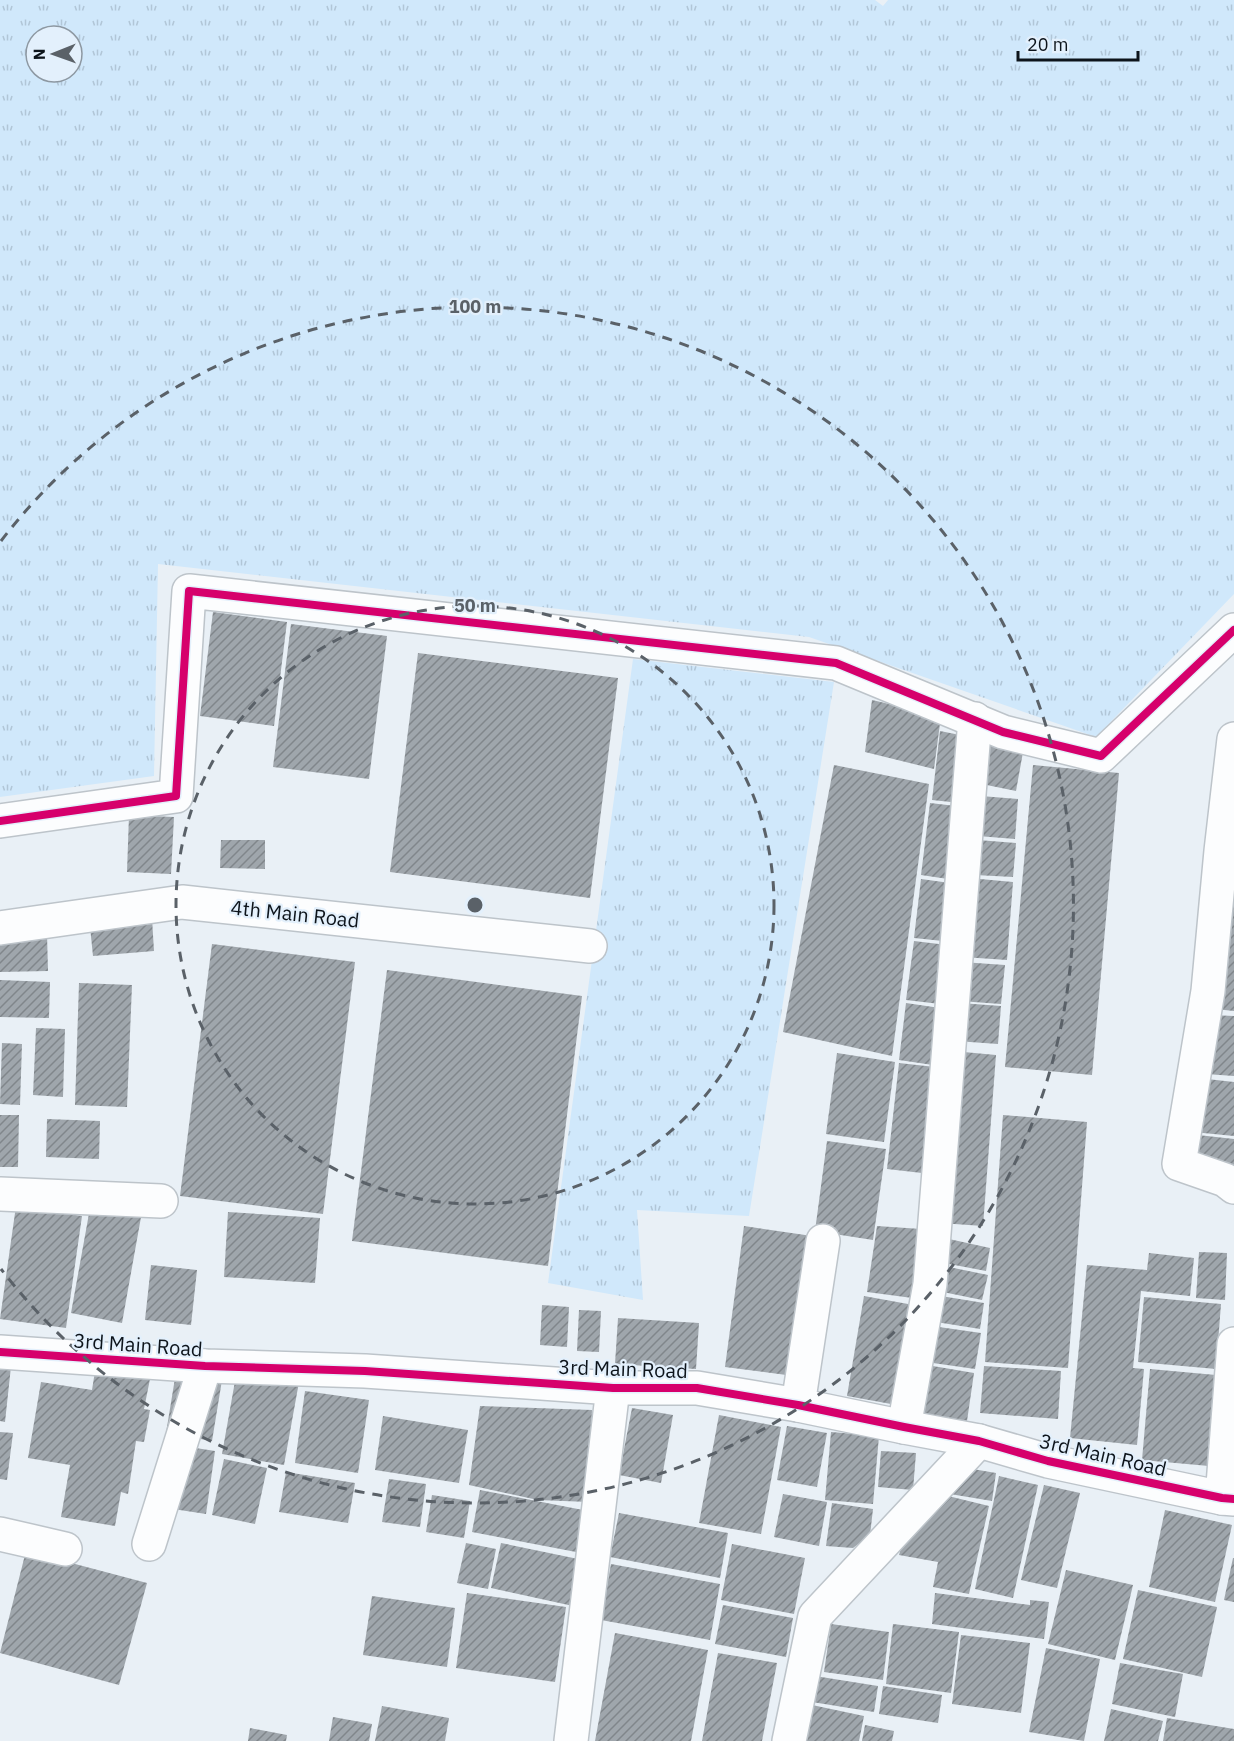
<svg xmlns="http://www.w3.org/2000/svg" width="1234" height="1741" viewBox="0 0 1234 1741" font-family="'IBM Plex Sans',sans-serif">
<defs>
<pattern id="grass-tufts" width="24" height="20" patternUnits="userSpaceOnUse" patternTransform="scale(1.5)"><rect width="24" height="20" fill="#d0e8fb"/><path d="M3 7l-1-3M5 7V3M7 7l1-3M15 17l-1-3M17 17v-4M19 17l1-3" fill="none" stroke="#b1c6d7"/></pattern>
<pattern id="building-hatch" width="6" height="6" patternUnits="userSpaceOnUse" patternTransform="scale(1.5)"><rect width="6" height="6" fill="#9fa6ac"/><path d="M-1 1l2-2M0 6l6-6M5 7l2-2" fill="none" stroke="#80868b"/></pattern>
</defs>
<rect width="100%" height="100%" fill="#e9f0f6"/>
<g fill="url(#grass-tufts)" fill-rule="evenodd">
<path d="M0 0H875L883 6 888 0H1234V594L1096 737 809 637 158 564 154 776 0 797ZM36 36H72V72H36Z"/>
<path d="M633 659 834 682 749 1216 637 1210 643 1300 548 1283Z"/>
</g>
<g fill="url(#building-hatch)">
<path d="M213 612 287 622 274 726 200 716Z"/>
<path d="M291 624 387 636 369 779 273 767Z"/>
<path d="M418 653 618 678 590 898 390 872Z"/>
<path d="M872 700 941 716 934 769 865 752Z"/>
<path d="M940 731 960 735V803L932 800Z"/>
<path d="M980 743 1023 752 1016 791 972 782Z"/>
<path d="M834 765 929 784 892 1056 783 1032Z"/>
<path d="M1033 765 1119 773 1092 1075 1005 1067Z"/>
<path d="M981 796 1018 799 1015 839 978 836Z"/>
<path d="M930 803 956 806 948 879 921 875Z"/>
<path d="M129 815 174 817 171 874 127 872Z"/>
<path d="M221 840H265V869L220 868Z"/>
<path d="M978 840 1016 843 1013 877 975 875Z"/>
<path d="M969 878 1013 882 1007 960 963 957Z"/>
<path d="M921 879 950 883 943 941 914 938Z"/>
<path d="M151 902 154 951 93 956 88 907Z"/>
<path d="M1223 904 1234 905V1011L1215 1009Z"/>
<path d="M47 934 48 971 0 972V935Z"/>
<path d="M914 941 947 945 940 1004 906 1000Z"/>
<path d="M212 944 355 962 323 1214 180 1196Z"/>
<path d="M962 962 1005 965 1001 1004 960 1001Z"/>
<path d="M387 970 582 996 548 1266 352 1241Z"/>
<path d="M0 980 50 982 49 1018 0 1017Z"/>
<path d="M79 983 132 985 127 1107 75 1105Z"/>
<path d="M906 1003 940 1008 933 1065 899 1060Z"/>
<path d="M960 1003 1001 1006 998 1044 956 1041Z"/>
<path d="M1211 1015 1234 1016V1076L1206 1074Z"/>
<path d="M36 1028 65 1029 63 1097 33 1095Z"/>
<path d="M2 1043 22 1044 20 1105 0 1104Z"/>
<path d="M953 1051 996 1055 983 1226 940 1223Z"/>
<path d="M837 1053 895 1062 884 1142 826 1134Z"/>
<path d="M899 1063 935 1067 922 1173 887 1169Z"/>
<path d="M1198 1078 1234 1082V1136L1193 1132Z"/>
<path d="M0 1115H19L18 1167H0Z"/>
<path d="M1003 1115 1087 1122 1068 1368 985 1362Z"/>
<path d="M47 1119 100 1121 99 1159 46 1157Z"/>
<path d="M1189 1134 1234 1139V1168L1186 1163Z"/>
<path d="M827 1141 886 1149 873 1240 815 1231Z"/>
<path d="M92 1197 143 1206 122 1323 71 1313Z"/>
<path d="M16 1206 82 1216 66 1328 0 1319Z"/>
<path d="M228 1212 320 1218 315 1283 224 1277Z"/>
<path d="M744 1226 812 1236 794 1376 725 1367Z"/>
<path d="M877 1226 921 1229 920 1299 867 1292Z"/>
<path d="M949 1239 990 1248 986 1271 944 1263Z"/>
<path d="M1199 1252 1227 1253 1225 1300 1196 1298Z"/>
<path d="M1149 1253 1194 1258 1190 1296 1141 1291 1133 1368 1144 1369 1137 1445 1070 1438 1087 1265 1147 1270Z"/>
<path d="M151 1265 197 1270 191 1325 145 1320Z"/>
<path d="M944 1266 988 1275 982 1300 938 1291Z"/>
<path d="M864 1296 919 1306 902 1406 847 1396Z"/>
<path d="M941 1296 984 1303 980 1329 936 1322Z"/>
<path d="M1144 1297 1221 1304 1216 1369 1138 1362Z"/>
<path d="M542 1305 569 1307 567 1347 540 1345Z"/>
<path d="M579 1310 601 1311 599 1352 577 1351Z"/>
<path d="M618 1318 699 1323 696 1369 615 1364Z"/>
<path d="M932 1326 981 1333 975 1369 926 1362Z"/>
<path d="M0 1347 13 1348 5 1422 0 1421Z"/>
<path d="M921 1364 974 1373 967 1421 913 1412Z"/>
<path d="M96 1365 151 1374 144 1409 150 1410 144 1442 136 1441 128 1494 121 1492 115 1526 61 1517 70 1465 28 1458 41 1382 92 1390Z"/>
<path d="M177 1366 223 1374 212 1441 166 1433Z"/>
<path d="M984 1366 1061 1371 1058 1419 980 1413Z"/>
<path d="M1150 1369 1216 1375 1209 1466 1142 1460Z"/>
<path d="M237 1370 299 1382 284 1465 222 1454Z"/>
<path d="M305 1391 369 1400 358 1473 295 1463Z"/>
<path d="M480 1406 592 1410 589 1502 538 1500 469 1485Z"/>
<path d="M632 1408 673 1415 661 1483 619 1475Z"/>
<path d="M719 1415 781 1427 761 1534 699 1523Z"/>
<path d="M383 1416 468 1430 459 1483 375 1470Z"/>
<path d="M787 1426 827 1433 817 1487 777 1480Z"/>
<path d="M0 1432 13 1433 7 1480 0 1479Z"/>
<path d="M831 1432 879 1436 873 1504 825 1500Z"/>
<path d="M170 1444 215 1451 206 1514 160 1507Z"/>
<path d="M881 1451 916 1453 913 1490 878 1487Z"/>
<path d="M224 1459 267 1468 255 1524 212 1515Z"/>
<path d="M955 1466 996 1473 992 1501 950 1494Z"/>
<path d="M286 1472 355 1483 348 1523 279 1512Z"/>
<path d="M999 1476 1038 1485 1013 1598 975 1589Z"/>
<path d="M389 1479 426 1484 420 1527 382 1522Z"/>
<path d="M1044 1485 1080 1493 1057 1588 1021 1580Z"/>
<path d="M480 1490 583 1510 576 1552 472 1532Z"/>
<path d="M783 1494 827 1502 819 1546 774 1537Z"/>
<path d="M432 1495 470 1501 464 1538 426 1532Z"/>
<path d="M944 1495 989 1506 969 1594 933 1587 938 1562 899 1555 904 1537Z"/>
<path d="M832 1503 873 1509 870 1535 853 1548 826 1546Z"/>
<path d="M1165 1510 1232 1525 1215 1602 1149 1587Z"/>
<path d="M619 1513 728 1533 720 1578 610 1557Z"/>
<path d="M466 1543 496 1549 488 1589 457 1583Z"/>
<path d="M501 1543 583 1560 573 1606 491 1588Z"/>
<path d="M732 1544 805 1558 794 1614 721 1600Z"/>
<path d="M26 1551 147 1583 119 1685 0 1653Z"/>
<path d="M1233 1558H1234V1602L1224 1600Z"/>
<path d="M611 1564 720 1584 710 1640 601 1620Z"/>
<path d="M1066 1570 1133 1585 1115 1660 1048 1644Z"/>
<path d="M1138 1590 1217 1607 1202 1677 1123 1659Z"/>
<path d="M467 1593 566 1607 555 1682 456 1668Z"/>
<path d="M935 1593 1030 1605V1600L1049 1602 1044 1639 932 1624Z"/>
<path d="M372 1596 455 1608 447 1667 363 1655Z"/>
<path d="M723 1605 793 1618 786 1657 715 1644Z"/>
<path d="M831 1624 889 1632 883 1680 824 1672Z"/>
<path d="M893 1624 959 1632 951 1693 886 1684Z"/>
<path d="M615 1633 708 1650 691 1741H595Z"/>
<path d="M961 1635 1030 1643 1021 1713 952 1704Z"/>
<path d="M1046 1648 1100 1659 1084 1741 1029 1732Z"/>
<path d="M718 1653 777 1663 762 1741H702Z"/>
<path d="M1120 1663 1183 1674 1175 1717 1112 1704Z"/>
<path d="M815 1676 878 1686 874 1712 812 1702Z"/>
<path d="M883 1686 942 1695 938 1723 879 1714Z"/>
<path d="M812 1705 864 1716 859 1741H804Z"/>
<path d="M382 1706 449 1718 445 1741H375Z"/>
<path d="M1111 1709 1163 1721 1158 1741H1104Z"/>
<path d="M333 1717 372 1724 369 1741H329Z"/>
<path d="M1167 1718 1234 1729V1741H1163Z"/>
<path d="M865 1725 894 1731 892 1741H862Z"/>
<path d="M250 1728 287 1735 286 1741H248Z"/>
</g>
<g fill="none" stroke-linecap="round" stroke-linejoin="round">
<defs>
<g id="minor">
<path d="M1234 739 1221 851 1208 991 1179 1164 1225 1180 1234 1187"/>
<path d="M0 821 176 796 189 591 836 663 1003 732 1101 756 1234 630"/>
<path d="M0 928 182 902 590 946"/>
<path d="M0 1194 161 1201"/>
<path d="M0 1352 205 1366 365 1371 613 1388H697L798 1405 904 1427 979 1441 1048 1461 1222 1498 1234 1499"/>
<path d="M798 1405 823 1241"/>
<path d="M904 1427 930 1284 975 719"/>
<path d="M1222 1498 1234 1344"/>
<path d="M0 1534 65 1549"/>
<path d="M149 1544 205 1366"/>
<path d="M571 1741 613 1388"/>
<path d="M789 1741 815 1616 979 1441"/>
</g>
</defs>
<use href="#minor" stroke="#bdc4ca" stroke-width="36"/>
<use href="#minor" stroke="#fcfdfe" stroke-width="33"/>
<defs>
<g id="cycleway">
<path d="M0 821 176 796 189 591 836 663 1003 732 1101 756 1234 630"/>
<path d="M0 1352 205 1366 365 1371 613 1388H697L798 1405 904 1427 979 1441 1048 1461 1222 1498 1234 1499"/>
</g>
</defs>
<use href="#cycleway" stroke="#e3f0fc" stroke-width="11"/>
<use href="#cycleway" stroke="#d6006c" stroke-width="8"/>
</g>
<g fill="none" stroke="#5a6168" stroke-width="3" stroke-dasharray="10 8">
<circle cx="475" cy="905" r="299"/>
<path d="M1 541A598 598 0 1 1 1 1269"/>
</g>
<g text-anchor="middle" stroke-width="4.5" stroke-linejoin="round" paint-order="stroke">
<g font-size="20" fill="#0d141b" stroke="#e3f0fc">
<text transform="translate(295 914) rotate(6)" y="7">4th Main Road</text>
<text transform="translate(138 1345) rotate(4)" y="7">3rd Main Road</text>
<text transform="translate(623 1369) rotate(2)" y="7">3rd Main Road</text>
<text transform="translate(1103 1455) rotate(13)" y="7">3rd Main Road</text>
</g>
</g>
<circle cx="475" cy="905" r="9" fill="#5a6168" stroke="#e3f0fc" stroke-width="3"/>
<g font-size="18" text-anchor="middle" font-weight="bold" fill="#5a6168" stroke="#e3f0fc" stroke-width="4.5" stroke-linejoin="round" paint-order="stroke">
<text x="475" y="313">100 m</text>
<text x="475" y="612">50 m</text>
</g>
<g transform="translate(54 54) rotate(269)"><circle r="28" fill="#e3f0fc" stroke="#8d98a2" stroke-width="1.5"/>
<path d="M0-4.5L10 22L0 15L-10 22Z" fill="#5a6168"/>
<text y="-9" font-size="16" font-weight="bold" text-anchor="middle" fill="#0d141b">N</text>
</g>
<path d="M1018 51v9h120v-9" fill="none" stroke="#0d141b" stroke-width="3"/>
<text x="1027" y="51" font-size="18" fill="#0d141b" stroke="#e3f0fc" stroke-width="4.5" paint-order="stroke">20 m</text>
</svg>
